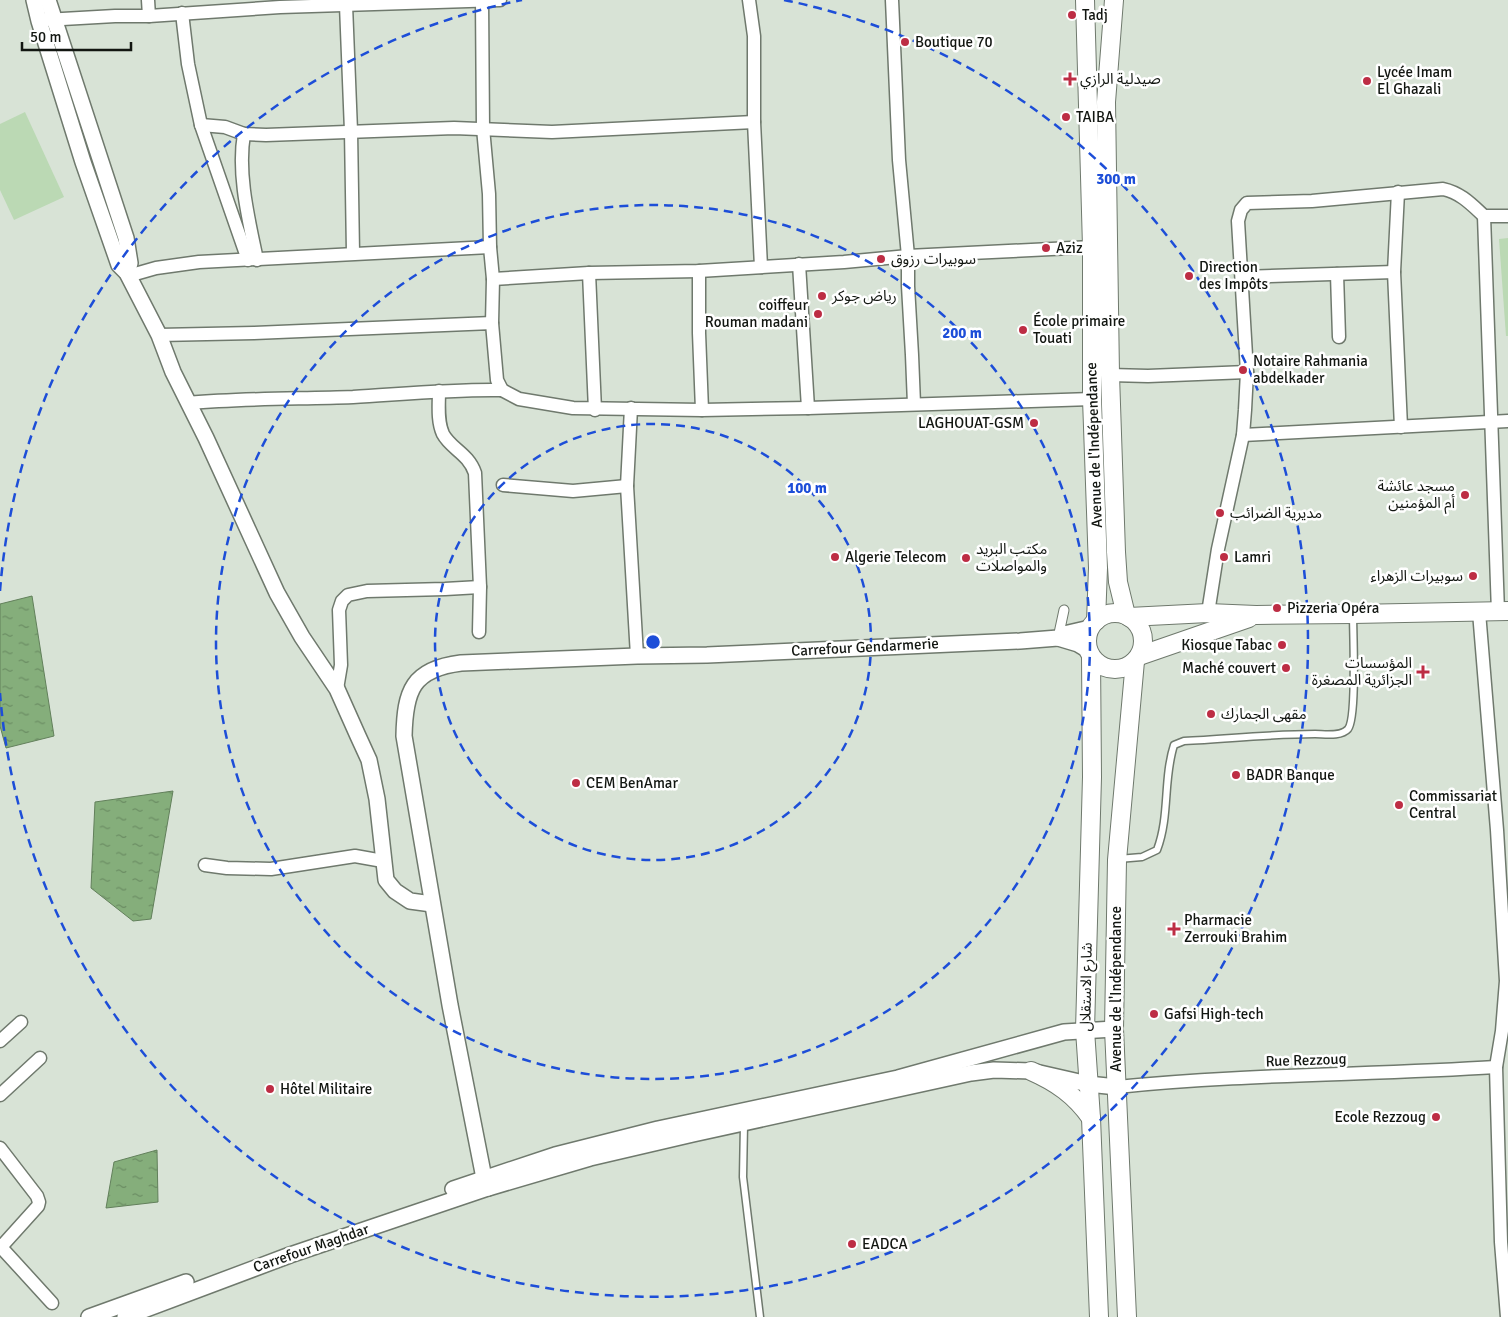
<svg xmlns="http://www.w3.org/2000/svg" width="1508" height="1317" viewBox="0 0 1508 1317" font-family="Signika,'Noto Sans Arabic',sans-serif">
<defs>
<pattern id="water-ripples" width="26" height="14" patternUnits="userSpaceOnUse" patternTransform="scale(1.25)"><rect width="26" height="14" fill="#85ae7b"/><path d="M2 4q2-2 4 0t4 0M15 11q2-2 4 0t4 0" fill="none" stroke="#6b8d63"/></pattern>
</defs>
<rect width="100%" height="100%" fill="#d8e3d6"/>
<g fill="#bbd9b4">
<path d="M25 112 64 197 14 220 0 190V124Z"/>
<path d="M1508 238V336H1506L1499 239Z"/>
</g>
<g fill="url(#water-ripples)" stroke="#62805b">
<path d="M32 596 54 736 6 748 0 726V604Z"/>
<path d="M173 791 151 919 133 921 91 888 95 802Z"/>
<path d="M157 1150 158 1202 106 1208 114 1162Z"/>
</g>
<g fill="none" stroke-linecap="round" stroke-linejoin="round">
<defs>
<g id="service">
<path d="M1118 859 1142 857 1157 850C1170 816 1163 779 1174 745L1184 741C1227 739 1271 734 1315 734 1324 734 1341 737 1348 729 1357 718 1353 633 1353 614"/>
<path d="M744 1124 743 1177 760 1317"/>
</g>
<path id="pedestrian" d="M1058 638 1064 610"/>
<g id="minor">
<path d="M148 0 149 16"/>
<path d="M482 0 483 128 489 194 490 247 493 279 492 323"/>
<path d="M749 0 754 36V122L761 267"/>
<path d="M892 0 899 160 908 256V286L912 355 914 404"/>
<path d="M346 5 351 131 353 253"/>
<path d="M182 13 188 64 201 125 248 260"/>
<path d="M45 20 115 16H149L280 7 500 0"/>
<path d="M201 125 225 127 244 134 266 135 454 128 552 132 754 122"/>
<path d="M244 134C237 174 249 221 257 260"/>
<path d="M1398 192 1394 272 1401 427"/>
<path d="M1484 216 1498 612"/>
<path d="M799 264 808 408"/>
<path d="M699 271V333L702 410"/>
<path d="M589 273 595 410"/>
<path d="M1337 274 1339 337"/>
<path d="M128 276 156 268 199 262 490 247"/>
<path d="M1242 277 1394 272"/>
<path d="M493 279 589 273 699 271 844 262 908 256 1092 247"/>
<path d="M159 335 254 333 492 323 497 380 502 390 519 399 573 408 702 410 808 408 1092 399"/>
<path d="M1110 375 1148 376 1247 372"/>
<path d="M439 391C439 404 437 421 443 434 451 449 468 453 475 473L480 587 479 632"/>
<path d="M189 403C244 398 298 399 353 397 403 394 452 389 502 390"/>
<path d="M631 408 627 486 637 656"/>
<path d="M1243 435 1508 421"/>
<path d="M503 485 573 491 627 486"/>
<path d="M1479 612 1497 830 1506 981 1502 1031 1496 1067 1501 1242 1507 1317"/>
<path d="M1208 613 1218 549 1243 435 1245 410 1247 372 1238 221 1241 210 1247 203 1312 201 1443 189C1461 193 1471 204 1484 216H1508"/>
<path d="M337 689 341 665 339 610 342 601 348 595 367 591 445 589 480 587"/>
<path d="M205 865 227 868 271 869 355 856 383 861"/>
<path d="M0 1041 21 1022"/>
<path d="M1117 1087C1243 1074 1370 1075 1496 1067"/>
<path d="M0 1095 40 1058"/>
<path d="M0 1148 37 1196 39 1202 38 1206 1 1247"/>
<path d="M0 1246 52 1303"/>
</g>
<g id="tertiary">
<path d="M34 0 39 21 83 162 119 265 127 273 159 335 173 372 206 438 277 593 302 637 337 689 358 736 369 760 377 799 386 880 395 891 410 901 432 904"/>
<path d="M48 0 126 238 130 263 127 273"/>
<path d="M1058 638 1078 644 1088 650"/>
<path d="M488 1188 590 1158 693 1134 971 1073 994 1070 1031 1071 1088 1084 1117 1087"/>
<path d="M453 1189 555 1155 658 1129 898 1078 1064 1032 1114 1029"/>
<path d="M89 1317 186 1282"/>
<path d="M125 1317 290 1255 488 1188 484 1178 450 1005 404 736C405 691 412 669 461 663L637 656 707 655 1020 641 1058 638 1064 634 1090 628"/>
</g>
<g id="secondary">
<path d="M1085 0 1092 247V399L1098 568 1096 621"/>
<path d="M1114 0 1106 102 1110 375 1116 552 1118 582 1126 615"/>
<circle cx="1115" cy="641" r="28"/>
<path d="M1129 617 1208 613 1256 615 1353 614 1508 611"/>
<path d="M1139 656 1249 618"/>
<path d="M1091 657 1092 777 1085 1030 1091 1118 1099 1317"/>
<path d="M1031 1071C1056 1082 1075 1095 1091 1118"/>
<path d="M1127 1317 1114 1029 1117 860 1135 661"/>
</g>
</defs>
<use href="#service" stroke="#6f796d" stroke-width="9"/>
<use href="#pedestrian" stroke="#6f796d" stroke-width="11"/>
<use href="#minor" stroke="#6f796d" stroke-width="15"/>
<use href="#tertiary" stroke="#6f796d" stroke-width="18"/>
<use href="#secondary" stroke="#6f796d" stroke-width="20"/>
<use href="#service" stroke="#fff" stroke-width="6"/>
<use href="#pedestrian" stroke="#fff" stroke-width="9"/>
<use href="#minor" stroke="#fff" stroke-width="12"/>
<use href="#tertiary" stroke="#fff" stroke-width="15"/>
<use href="#secondary" stroke="#fff" stroke-width="18"/>
</g>
<g fill="none" stroke="#1d4ed8" stroke-width="2.5" stroke-dasharray="9 6">
<circle cx="653" cy="642" r="218"/>
<circle cx="653" cy="642" r="437"/>
<path d="M0 591A655 655 0 0 1 522 0M784 0A655 655 0 1 1 0 693"/>
</g>
<g fill="#bd2d44" stroke="#fff" stroke-width="2">
<circle cx="1072" cy="15" r="5"/>
<circle cx="905" cy="42" r="5"/>
<path d="M1067.5 71.5h5v5h5v5h-5v5h-5v-5h-5v-5h5z"/>
<circle cx="1367" cy="81" r="5"/>
<circle cx="1066" cy="117" r="5"/>
<circle cx="1046" cy="248" r="5"/>
<circle cx="881" cy="259" r="5"/>
<circle cx="1189" cy="276" r="5"/>
<circle cx="822" cy="296" r="5"/>
<circle cx="818" cy="314" r="5"/>
<circle cx="1023" cy="330" r="5"/>
<circle cx="1243" cy="370" r="5"/>
<circle cx="1034" cy="423" r="5"/>
<circle cx="1465" cy="495" r="5"/>
<circle cx="1220" cy="513" r="5"/>
<circle cx="835" cy="557" r="5"/>
<circle cx="1224" cy="557" r="5"/>
<circle cx="966" cy="558" r="5"/>
<circle cx="1473" cy="576" r="5"/>
<circle cx="1277" cy="608" r="5"/>
<circle cx="1282" cy="645" r="5"/>
<circle cx="1286" cy="668" r="5"/>
<path d="M1420.5 664.5h5v5h5v5h-5v5h-5v-5h-5v-5h5z"/>
<circle cx="1211" cy="714" r="5"/>
<circle cx="1236" cy="775" r="5"/>
<circle cx="576" cy="783" r="5"/>
<circle cx="1399" cy="805" r="5"/>
<path d="M1171.5 921.5h5v5h5v5h-5v5h-5v-5h-5v-5h5z"/>
<circle cx="1154" cy="1014" r="5"/>
<circle cx="270" cy="1089" r="5"/>
<circle cx="1436" cy="1117" r="5"/>
<circle cx="852" cy="1244" r="5"/>
</g>
<g text-anchor="middle" stroke-width="5" stroke-linejoin="round" paint-order="stroke">
<g font-size="15" fill="#121611" stroke="#fff" text-anchor="start">
<text x="1082" y="20">Tadj</text>
<text x="915" y="47">Boutique 70</text>
<text x="1377" y="77">Lycée Imam<tspan x="1377" dy="17">El Ghazali</tspan></text>
<text x="1080" y="84">صيدلية الرازي</text>
<text x="1076" y="122">TAIBA</text>
<text x="1056" y="253">Aziz</text>
<text x="891" y="264">سوبيرات رزوق</text>
<text x="1199" y="272">Direction<tspan x="1199" dy="17">des Impôts</tspan></text>
<text x="832" y="301">رياض جوكر</text>
<text x="808" y="310" text-anchor="end">coiffeur<tspan x="808" dy="17">Rouman madani</tspan></text>
<text x="1033" y="326">École primaire<tspan x="1033" dy="17">Touati</tspan></text>
<text x="1253" y="366">Notaire Rahmania<tspan x="1253" dy="17">abdelkader</tspan></text>
<text x="1024" y="428" text-anchor="end">LAGHOUAT-GSM</text>
<text x="1455" y="491" text-anchor="end">مسجد عائشة<tspan x="1455" dy="17">أم المؤمنين</tspan></text>
<text x="1230" y="518">مديرية الضرائب</text>
<text x="976" y="554">مكتب البريد<tspan x="976" dy="17">والمواصلات</tspan></text>
<text x="845" y="562">Algerie Telecom</text>
<text x="1234" y="562">Lamri</text>
<text x="1463" y="581" text-anchor="end">سوبيرات الزهراء</text>
<text x="1287" y="613">Pizzeria Opéra</text>
<text x="1272" y="650" text-anchor="end">Kiosque Tabac</text>
<text x="1412" y="668" text-anchor="end">المؤسسات<tspan x="1412" dy="17">الجزائرية المصغرة</tspan></text>
<text x="1276" y="673" text-anchor="end">Maché couvert</text>
<text x="1221" y="719">مقهى الجمارك</text>
<text x="1246" y="780">BADR Banque</text>
<text x="586" y="788">CEM BenAmar</text>
<text x="1409" y="801">Commissariat<tspan x="1409" dy="17">Central</tspan></text>
<text x="1184" y="925">Pharmacie<tspan x="1184" dy="17">Zerrouki Brahim</tspan></text>
<text x="1164" y="1019">Gafsi High-tech</text>
<text x="280" y="1094">Hôtel Militaire</text>
<text x="1426" y="1122" text-anchor="end">Ecole Rezzoug</text>
<text x="862" y="1249">EADCA</text>
</g>
<g font-size="15" fill="#121611" stroke="#fff">
<text transform="translate(1094 445) rotate(-92)" y="5">Avenue de l'Indépendance</text>
<text transform="translate(865 647) rotate(-3)" y="5">Carrefour Gendarmerie</text>
<text transform="translate(1086 987) rotate(-89)" y="5">شارع الاستقلال</text>
<text transform="translate(1116 989) rotate(-90)" y="5">Avenue de l'Indépendance</text>
<text transform="translate(1306 1060) rotate(-2)" y="5">Rue Rezzoug</text>
<text transform="translate(311 1248) rotate(-19)" y="5">Carrefour Maghdar</text>
</g>
</g>
<circle cx="653" cy="642" r="8" fill="#1d4ed8" stroke="#fff" stroke-width="2.5"/>
<g font-size="15" text-anchor="middle" font-weight="bold" fill="#1d4ed8" stroke="#fff" stroke-width="5" stroke-linejoin="round" paint-order="stroke">
<text x="1116" y="184">300 m</text>
<text x="962" y="338">200 m</text>
<text x="807" y="493">100 m</text>
</g>
<path d="M22 42v8h109v-8" fill="none" stroke="#121611" stroke-width="2.5"/>
<text x="30" y="42" font-size="15" fill="#121611" stroke="#ffffff" stroke-width="4" paint-order="stroke">50 m</text>
</svg>
